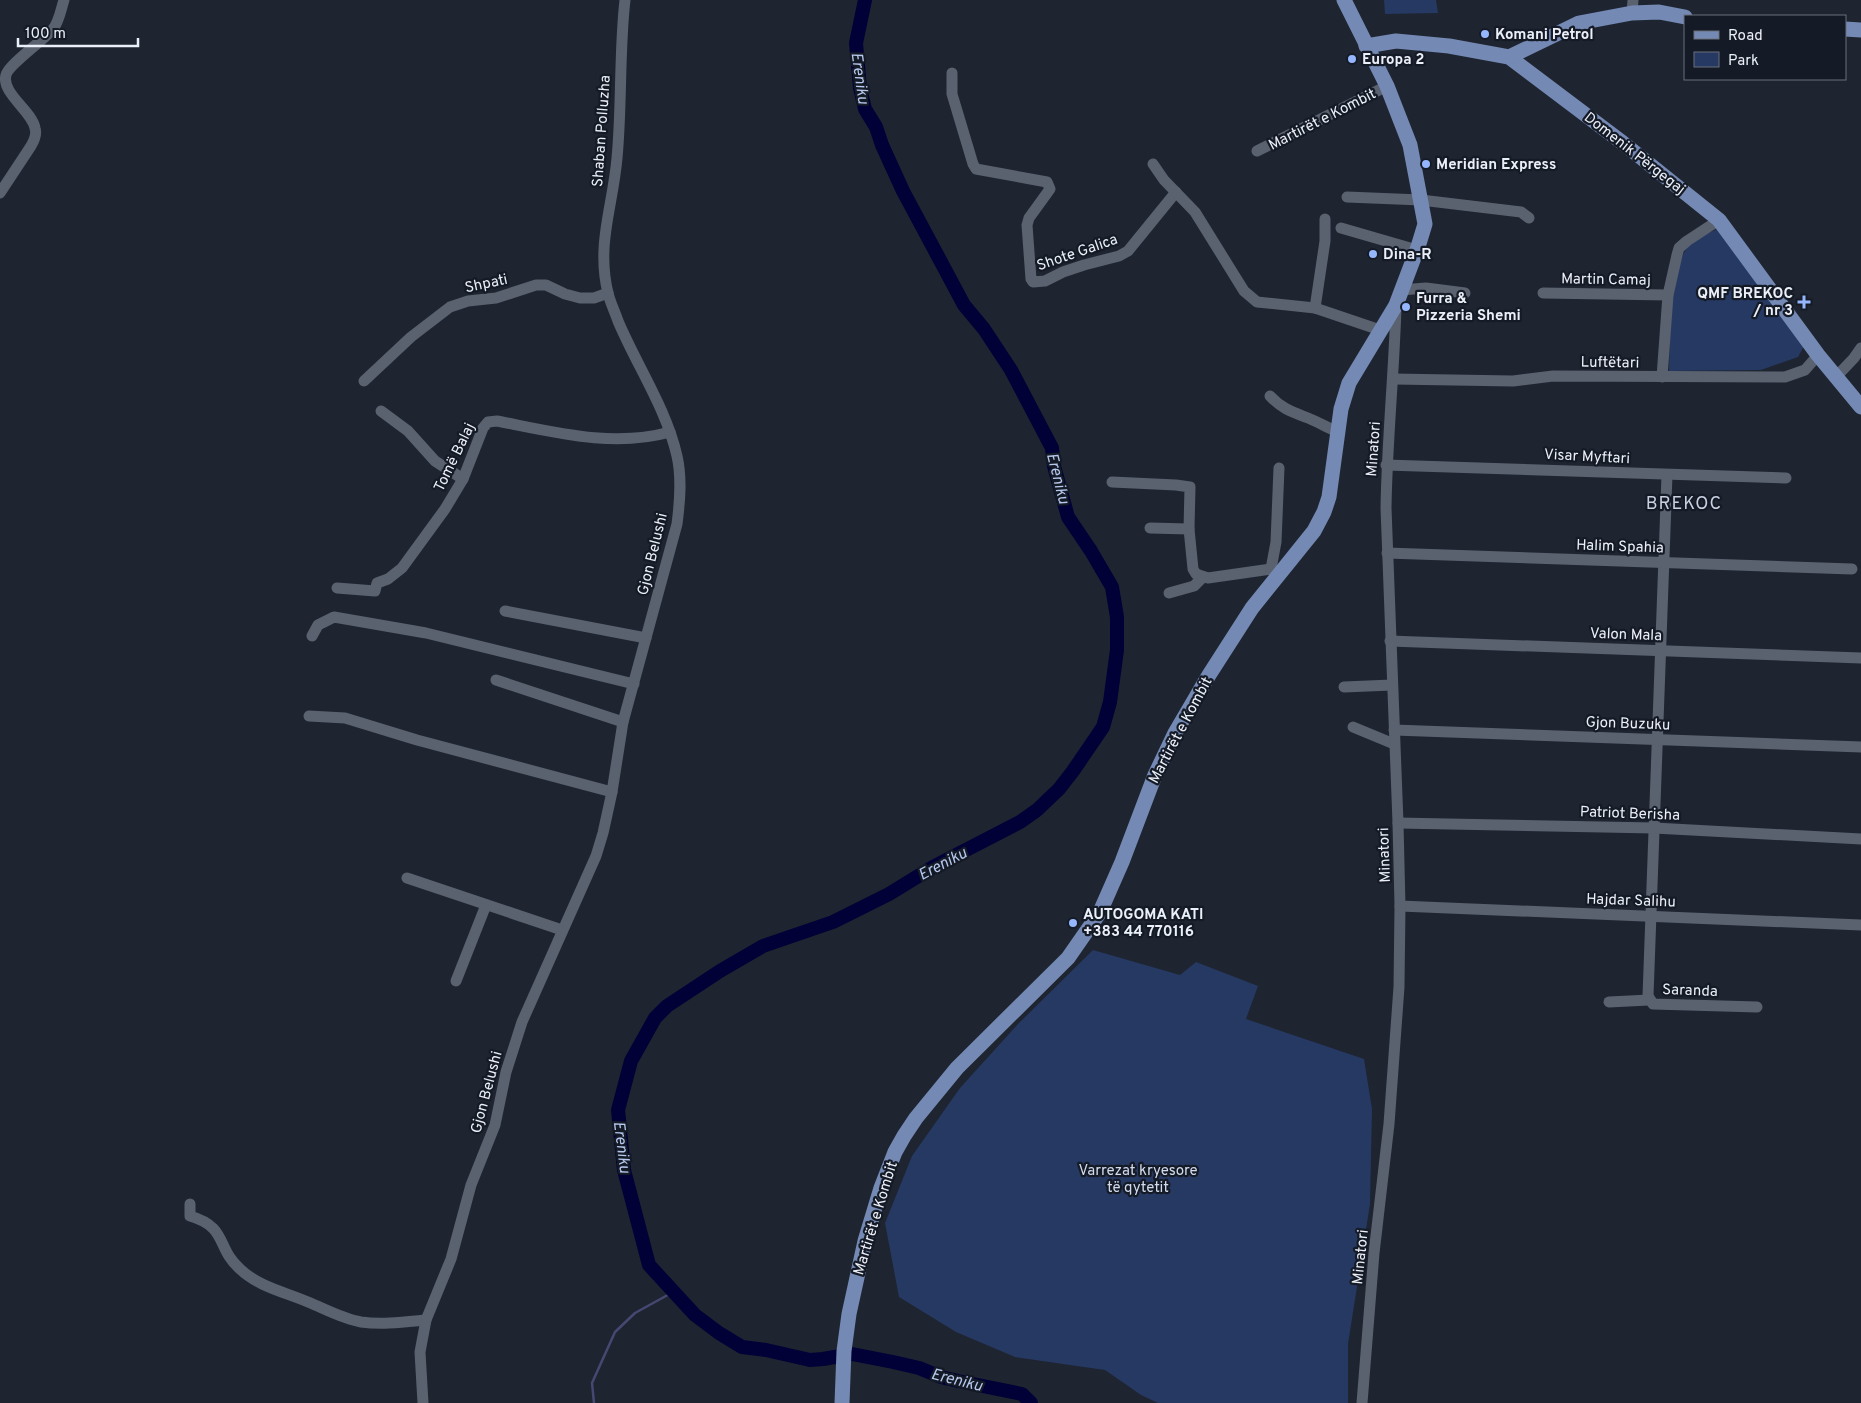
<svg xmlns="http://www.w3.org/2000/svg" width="1861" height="1403" viewBox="0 0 1861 1403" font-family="Overpass,sans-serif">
<rect width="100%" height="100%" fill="#1e2430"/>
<g fill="#263963">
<path d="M1384 0H1436L1438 13 1385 14Z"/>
<path d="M1717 229 1804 346 1798 357 1761 370 1669 371C1670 342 1669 269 1688 247 1695 239 1707 234 1717 229Z"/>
<path d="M1093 950 1180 975 1196 962 1258 986 1246 1019 1364 1059 1372 1109 1370 1204 1348 1344V1403H1158L1141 1395 1105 1370 1015 1357 956 1332 899 1297 885 1223 912 1156 960 1088 1018 1024Z"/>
</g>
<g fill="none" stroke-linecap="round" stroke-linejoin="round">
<path stroke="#474871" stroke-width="2.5" d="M594 1403 592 1383 615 1332 635 1313 675 1291"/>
<path stroke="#010037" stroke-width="14" d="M865 0 856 43 860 88 865 109 876 127 882 145 903 191 964 305 984 329 1011 370 1052 448 1054 466 1068 517 1091 551 1112 587 1117 617V650L1110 702 1103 727 1073 771 1059 789 1037 810 1020 822 933 867 889 894 833 922 763 946 720 971 667 1006 655 1018 631 1061 618 1110 624 1170 649 1265 695 1315 719 1333 742 1347 766 1350 810 1360 823 1359 852 1354 893 1362 919 1368 941 1377 958 1381 1022 1394 1031 1403"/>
<g stroke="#5a616f" stroke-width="11">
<path d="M1632 13 1633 0"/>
<path d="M952 73V94L973 164 976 169 1047 182 1050 189 1029 218 1027 225 1031 279 1033 282 1045 281 1063 272 1084 265 1119 256 1128 251 1176 192"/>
<path d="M1257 151 1387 86"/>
<path d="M1153 164 1164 180 1195 212 1244 291 1257 302 1315 308 1380 330"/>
<path d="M0 193 31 146C34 141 37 134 35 128 32 111 1 93 6 75 8 65 44 40 53 29 59 22 61 9 64 0"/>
<path d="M1347 197 1421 200 1521 212 1529 218"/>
<path d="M1341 228 1417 250"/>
<path d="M1401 290 1426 288 1465 293"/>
<path d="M1543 293 1668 295"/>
<path d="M1315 308 1325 241V219"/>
<path d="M1662 377 1668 295 1677 255 1679 248 1687 241 1719 220"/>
<path d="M1836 377 1854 358 1861 348"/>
<path d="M1393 379 1513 381 1553 376 1785 377 1805 370 1818 355"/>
<path d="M364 381 411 337 450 307 468 301 496 298 536 285H546L565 294 580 298H594L608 293"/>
<path d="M1270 396C1282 409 1293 412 1308 418 1318 422 1328 428 1338 432"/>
<path d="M381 411 408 431 435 461 463 479"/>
<path d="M1386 465 1786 478"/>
<path d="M1667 475 1648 996 1653 1004 1757 1007"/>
<path d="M1112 482 1176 485 1190 487 1189 529 1193 569 1196 574 1208 578 1271 569 1280 573"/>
<path d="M1150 528 1189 529"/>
<path d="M1387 553 1852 569"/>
<path d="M1271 569 1276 542 1279 468"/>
<path d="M337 588 375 591 377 583 388 579 402 568 445 509 463 479 483 428 488 422 497 421C554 432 613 448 670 432"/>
<path d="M1169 593 1194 586 1203 577"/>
<path d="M505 611 646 638"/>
<path d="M312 636 318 625 334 617 426 633 634 684"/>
<path d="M1390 641 1861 658"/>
<path d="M496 680 623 722"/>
<path d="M1344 687 1392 685"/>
<path d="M309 716 345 718 417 740 612 792"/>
<path d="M1353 727 1394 744"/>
<path d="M1394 730 1861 747"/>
<path d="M1398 823 1654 828 1861 839"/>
<path d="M407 878 562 930"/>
<path d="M1400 906 1861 925"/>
<path d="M456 981 486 905"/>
<path d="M1609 1002 1649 1000"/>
<path d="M190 1204V1216C228 1227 216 1248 240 1269 259 1287 285 1292 308 1302 325 1309 343 1319 361 1322 382 1325 405 1322 426 1320"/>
<path d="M423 1403 420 1352 426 1320 451 1259 471 1185 495 1125 506 1072 522 1022 596 856 603 833 612 792 623 722 677 524C680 501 682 478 677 456 666 408 637 366 618 321 615 312 610 302 608 293 596 244 613 206 617 158 622 106 619 53 625 0"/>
<path d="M1362 1403 1374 1253 1389 1124 1399 987 1400 906 1398 823 1386 508C1387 441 1394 374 1396 307"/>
</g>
<g stroke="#7489b4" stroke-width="15">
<path d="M1845 29 1861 30"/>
<path d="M1366 46 1396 41 1449 46 1509 57 1623 143 1719 220 1818 355 1861 407"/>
<path d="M1509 57 1579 23 1632 13 1659 12 1685 17"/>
<path d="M842 1403 844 1351 849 1314 865 1241 881 1188 895 1152 904 1136 916 1118 957 1068 1068 958 1100 912 1122 862 1155 775 1175 733 1209 675 1252 608 1314 531 1324 512 1329 497 1341 409 1349 383 1396 305 1418 247 1425 224 1410 145 1387 86 1344 0"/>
</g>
</g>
<g fill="#95b6fd" stroke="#151b26" stroke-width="2">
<circle cx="1485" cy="34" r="5"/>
<circle cx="1352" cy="59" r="5"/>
<circle cx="1426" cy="164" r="5"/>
<circle cx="1373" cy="254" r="5"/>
<path d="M1801.5 294.5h5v5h5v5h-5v5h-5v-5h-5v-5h5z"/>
<circle cx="1406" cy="307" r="5"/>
<circle cx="1073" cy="923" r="5"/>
</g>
<g text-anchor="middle" stroke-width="4.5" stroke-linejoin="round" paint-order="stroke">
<g font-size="15" font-weight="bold" fill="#ebeff8" stroke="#151b26" text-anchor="start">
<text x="1495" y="39">Komani Petrol</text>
<text x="1362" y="64">Europa 2</text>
<text x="1436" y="169">Meridian Express</text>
<text x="1383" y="259">Dina-R</text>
<text x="1793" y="298" text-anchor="end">QMF BREKOC<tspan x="1793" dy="17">/ nr 3</tspan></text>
<text x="1416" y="303">Furra &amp;<tspan x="1416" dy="17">Pizzeria Shemi</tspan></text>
<text x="1083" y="919">AUTOGOMA KATI<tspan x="1083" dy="17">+383 44 770116</tspan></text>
</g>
<g font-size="15" fill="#ebeff8" stroke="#151b26">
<text transform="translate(1322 119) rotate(-27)" y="5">Martirët e Kombit</text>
<text transform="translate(601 131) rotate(-86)" y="5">Shaban Polluzha</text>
<text transform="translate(1635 153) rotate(38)" y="5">Domenik Përgegaj</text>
<text transform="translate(1077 252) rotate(-19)" y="5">Shote Galica</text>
<text transform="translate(1606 279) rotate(1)" y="5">Martin Camaj</text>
<text transform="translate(486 283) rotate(-12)" y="5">Shpati</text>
<text transform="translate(1610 362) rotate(1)" y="5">Luftëtari</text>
<text transform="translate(1373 449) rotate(-86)" y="5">Minatori</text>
<text transform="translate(1587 456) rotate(3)" y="5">Visar Myftari</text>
<text transform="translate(454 457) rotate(-64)" y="5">Tomë Balaj</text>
<text transform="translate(1620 546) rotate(2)" y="5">Halim Spahia</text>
<text transform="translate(652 554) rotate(-76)" y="5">Gjon Belushi</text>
<text transform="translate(1626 634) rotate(2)" y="5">Valon Mala</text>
<text transform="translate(1628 723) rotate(2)" y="5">Gjon Buzuku</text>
<text transform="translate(1180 730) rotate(-62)" y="5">Martirët e Kombit</text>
<text transform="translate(1630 813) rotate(2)" y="5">Patriot Berisha</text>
<text transform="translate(1384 855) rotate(-92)" y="5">Minatori</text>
<text transform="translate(1631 900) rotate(2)" y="5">Hajdar Salihu</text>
<text transform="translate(1690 990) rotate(2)" y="5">Saranda</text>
<text transform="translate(486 1092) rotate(-75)" y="5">Gjon Belushi</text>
<text transform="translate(875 1218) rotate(-73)" y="5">Martirët e Kombit</text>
<text transform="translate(1360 1257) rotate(-84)" y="5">Minatori</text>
</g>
<g font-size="15" fill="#d2dbee" stroke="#151b26">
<text x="1138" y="1175">Varrezat kryesore<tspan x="1138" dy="17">të qytetit</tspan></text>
</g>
<g font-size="16" font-style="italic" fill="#b6c8ee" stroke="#151b26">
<text transform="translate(861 78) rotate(82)" y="6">Ereniku</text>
<text transform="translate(1059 478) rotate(76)" y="6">Ereniku</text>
<text transform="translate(942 863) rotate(-28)" y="6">Ereniku</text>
<text transform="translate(623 1147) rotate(83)" y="6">Ereniku</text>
<text transform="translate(957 1379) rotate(14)" y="6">Ereniku</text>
</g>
<g font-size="18" letter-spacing="1" fill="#cad2e2" stroke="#151b26">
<text x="1684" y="509">BREKOC</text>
</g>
</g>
<rect x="1684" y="15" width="162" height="65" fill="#151b26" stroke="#6b707a"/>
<rect x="1694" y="31" width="25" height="8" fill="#7489b4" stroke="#6b707a"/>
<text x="1728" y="40" font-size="15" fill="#ebeff8">Road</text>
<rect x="1694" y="52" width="25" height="15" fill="#263963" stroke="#6b707a"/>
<text x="1728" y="65" font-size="15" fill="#ebeff8">Park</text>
<path d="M18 38v8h120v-8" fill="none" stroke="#ebeff8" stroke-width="2.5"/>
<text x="25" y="38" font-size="15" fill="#ebeff8" stroke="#151b26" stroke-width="4" paint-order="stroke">100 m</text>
</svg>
